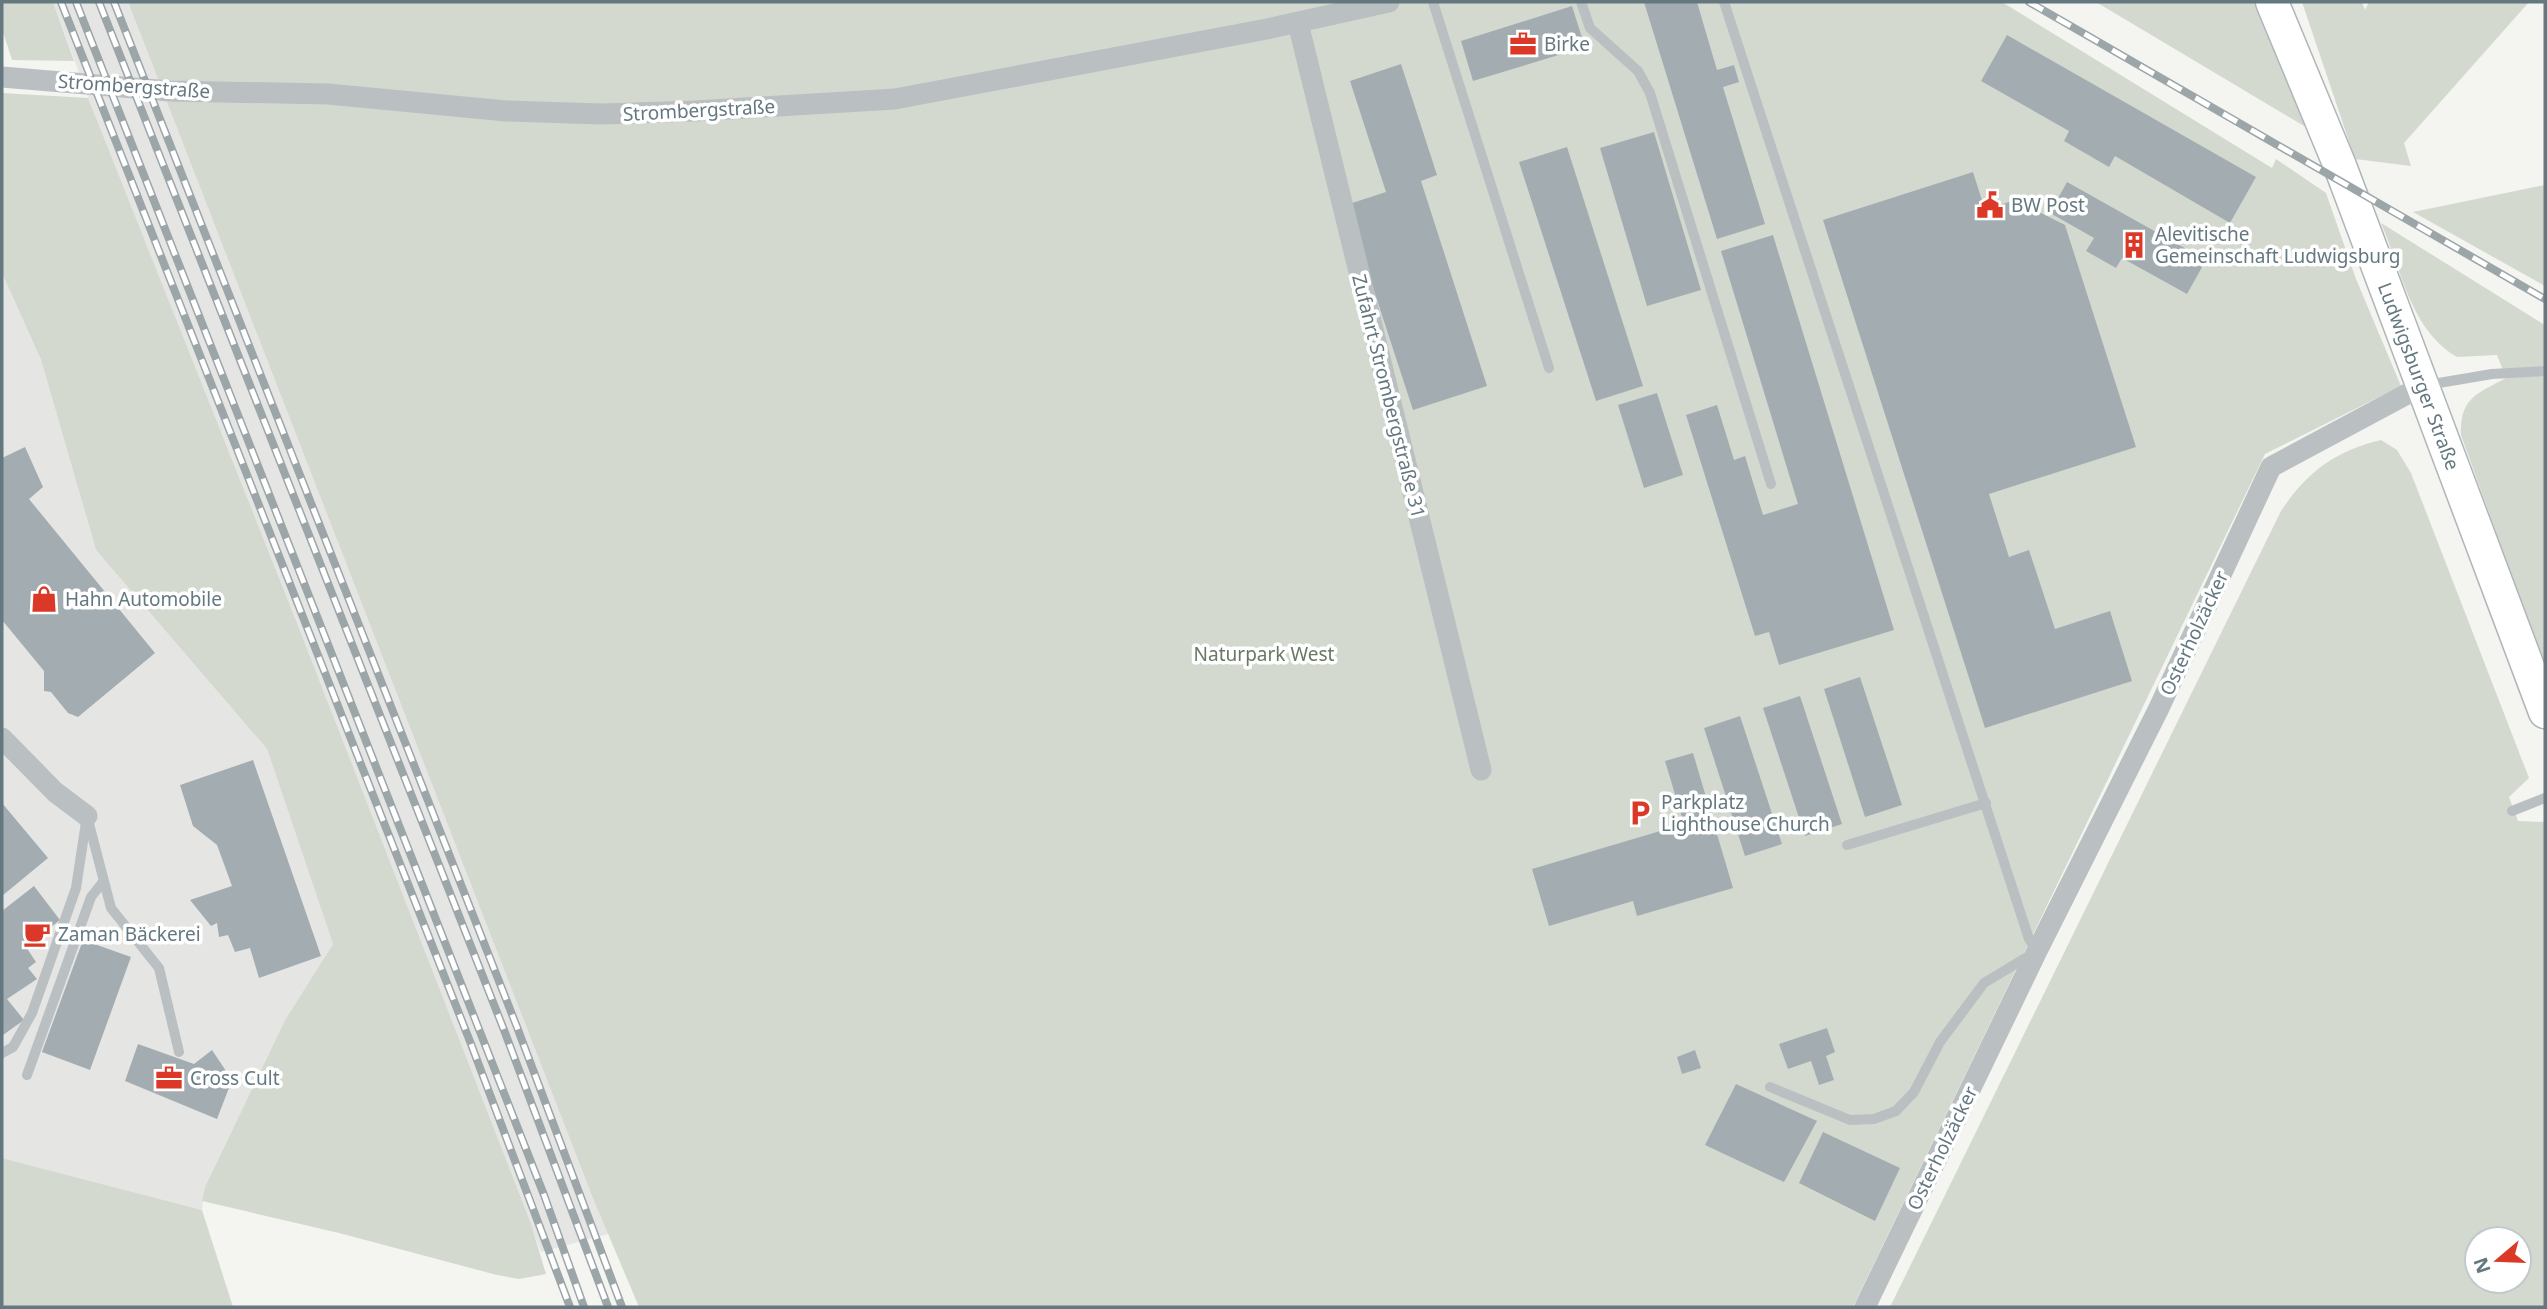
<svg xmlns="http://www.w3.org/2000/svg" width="2547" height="1309" viewBox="0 0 2547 1309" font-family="'Noto Sans',sans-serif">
<rect width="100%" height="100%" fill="#f4f4f0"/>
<g fill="#e5e5e4">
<path d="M53 2H128L608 1234 541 1252 297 623 99 127Z"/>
<path d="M2 273 41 360 96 550 267 749 333 944 285 1020 205 1187 202 1210 2 1158Z"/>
</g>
<g fill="#d4d9d0" fill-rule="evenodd">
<path d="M2 2H53L74 61 12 60 2 29Z"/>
<path d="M128 2H2002L2272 168 2276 159 2326 193 2356 279 2401 386 2265 454 1853 1307H639L595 1203Z"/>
<path d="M2096 2H2271L2331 142Z"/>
<path d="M2302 2H2362L2365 10 2369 2H2529L2404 143 2411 166 2355 159Z"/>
<path d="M2 93 88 98 297 623 531 1224 546 1274 519 1279 497 1275 339 1233 202 1201 205 1187 285 1020 333 944 267 749 96 550 41 360 2 273Z"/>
<path d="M2545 185V286L2413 212Z"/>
<path d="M2381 223 2545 325V669L2461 435C2460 397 2477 394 2506 378L2497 355 2457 357C2411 331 2401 269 2381 223Z"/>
<path d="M2381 440 2397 450 2411 473 2529 778 2509 797 2518 821 2545 822V1307H1890L2281 511C2307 472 2335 451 2381 440ZM2477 1239H2519V1281H2477Z"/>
<path d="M2 1158 202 1210 233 1307H2Z"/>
</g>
<g fill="#a3adb1">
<path d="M1644 2H1697L1717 70 1734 65 1739 82 1723 87 1765 224 1717 239Z"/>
<path d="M1572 6 1585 47 1473 81 1461 41Z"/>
<path d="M2007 35 2256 177 2230 223 2115 156 2109 167 2064 141 2069 131 1981 81Z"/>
<path d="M1401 64 1437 175 1421 181 1487 386 1413 410 1346 205 1386 192 1350 81Z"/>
<path d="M1654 132 1701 290 1647 306 1600 148Z"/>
<path d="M1567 147 1643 386 1596 401 1519 162Z"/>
<path d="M1973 172 1985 210 2015 200 2065 225 2136 447 1989 494 2009 557 2029 550 2055 629 2110 611 2132 681 1985 728 1823 220Z"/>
<path d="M2067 182 2206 260 2187 294 2122 258 2116 268 2086 251 2094 238 2050 213Z"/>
<path d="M1773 235 1894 630 1779 665 1769 632 1755 636 1686 415 1717 405 1734 460 1745 456 1763 515 1798 504 1721 251Z"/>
<path d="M1657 393 1683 475 1644 488 1618 405Z"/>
<path d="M25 447 43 487 29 499 155 653 78 717 68 713 51 692 44 691V671L2 620V458Z"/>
<path d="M1860 677 1902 805 1865 817 1824 689Z"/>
<path d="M1800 696 1842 824 1805 836 1763 708Z"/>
<path d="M1740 716 1782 844 1745 856 1704 728Z"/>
<path d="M1693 753 1733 888 1637 916 1633 901 1549 926 1532 869 1684 824 1665 761Z"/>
<path d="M253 760 321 956 259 978 250 948 235 952 228 935 219 937 217 923 211 926 190 900 232 886 217 845 193 826 180 785Z"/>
<path d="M2 803 48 858 2 896Z"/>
<path d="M34 886 60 920 26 947 36 962 28 968 37 979 7 999 24 1020 3 1035 2 911Z"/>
<path d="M83 940 131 957 90 1070 42 1052Z"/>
<path d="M1827 1028 1835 1052 1826 1056 1834 1080 1819 1085 1811 1061 1788 1069 1779 1044Z"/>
<path d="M138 1044 194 1064 212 1050 232 1080 217 1119 125 1081Z"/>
<path d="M1695 1050 1701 1068 1682 1074 1677 1057Z"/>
<path d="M1736 1084 1817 1121 1784 1182 1705 1145Z"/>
<path d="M1823 1132 1900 1168 1875 1221 1799 1183Z"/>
</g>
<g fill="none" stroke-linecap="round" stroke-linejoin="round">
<defs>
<g id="secondary">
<path id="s1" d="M2272 2 2340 166 2545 712"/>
</g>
</defs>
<use href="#secondary" stroke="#afb6b9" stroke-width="35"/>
<g stroke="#bac0c2" stroke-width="10">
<path d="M1433 2 1549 368"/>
<path d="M1581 2 1590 28 1638 71 1650 93 1771 484"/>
<path d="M1724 2 2029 939 2037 951 1984 983 1940 1042 1914 1092 1896 1111 1874 1119 1850 1120 1770 1087"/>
<path d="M2427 385 2492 374 2545 371"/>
<path d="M2512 811 2545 798"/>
<path d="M87 816 111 908 159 968 179 1052"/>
<path d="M1847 845 1986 803"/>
<path d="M2 1053 13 1047 32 1013 76 888 86 822"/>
<path d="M27 1075 91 897 103 882"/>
</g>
<g stroke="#bac0c2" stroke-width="21">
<path d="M1298 23 1481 770"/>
<path d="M2 77 170 91 328 94 506 111 602 114 695 111 895 99 1267 29 1389 2"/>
<path d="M2 738 55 792 87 816"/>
<path d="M1865 1307 2037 951 2159 708 2271 467 2422 386"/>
</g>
<use href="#secondary" stroke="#fff" stroke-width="32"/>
<defs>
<g id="rail">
<path d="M61 2 471 1044 570 1307"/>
<path d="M76 2 544 1195 584 1307"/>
<path d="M99 2 504 1030 608 1307"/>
<path d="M114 2 517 1027 622 1307"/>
<path d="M2029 2 2545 299"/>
</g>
</defs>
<use href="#rail" stroke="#9ca5a8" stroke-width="8"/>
<use href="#rail" stroke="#fff" stroke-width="5" stroke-dasharray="16" stroke-linecap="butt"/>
</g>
<defs>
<symbol id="office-bare" viewBox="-9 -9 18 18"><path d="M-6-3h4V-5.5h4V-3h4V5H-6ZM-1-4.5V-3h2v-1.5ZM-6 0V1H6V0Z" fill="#dc3828" stroke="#fff" stroke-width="2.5" paint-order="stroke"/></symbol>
<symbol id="civic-bare" viewBox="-9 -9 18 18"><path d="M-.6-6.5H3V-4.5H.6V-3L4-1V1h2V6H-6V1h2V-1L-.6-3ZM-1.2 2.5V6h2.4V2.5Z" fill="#dc3828" stroke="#fff" stroke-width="2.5" paint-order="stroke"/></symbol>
<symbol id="building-bare" viewBox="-9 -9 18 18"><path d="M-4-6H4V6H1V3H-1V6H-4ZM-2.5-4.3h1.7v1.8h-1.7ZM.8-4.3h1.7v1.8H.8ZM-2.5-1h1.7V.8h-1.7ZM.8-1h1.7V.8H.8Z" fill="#dc3828" stroke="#fff" stroke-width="2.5" paint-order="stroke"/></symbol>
<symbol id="shop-bare" viewBox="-9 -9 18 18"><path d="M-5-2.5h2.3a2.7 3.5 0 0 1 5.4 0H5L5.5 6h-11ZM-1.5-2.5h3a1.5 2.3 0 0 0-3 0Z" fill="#dc3828" stroke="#fff" stroke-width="2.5" paint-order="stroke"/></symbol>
<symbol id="parking-bare" viewBox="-9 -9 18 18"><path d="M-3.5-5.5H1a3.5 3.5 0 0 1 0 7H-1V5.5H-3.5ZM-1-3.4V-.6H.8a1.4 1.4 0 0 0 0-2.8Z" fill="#dc3828" stroke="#fff" stroke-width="2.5" paint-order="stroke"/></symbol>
<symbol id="cafe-bare" viewBox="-9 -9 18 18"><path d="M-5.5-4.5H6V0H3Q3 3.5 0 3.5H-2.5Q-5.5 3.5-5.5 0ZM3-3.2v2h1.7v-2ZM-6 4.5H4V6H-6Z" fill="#dc3828" stroke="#fff" stroke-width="2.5" paint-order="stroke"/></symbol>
</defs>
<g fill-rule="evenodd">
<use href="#office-bare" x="1504" y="25" width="38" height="38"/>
<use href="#civic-bare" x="1971" y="186" width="38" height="38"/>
<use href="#building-bare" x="2115" y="226" width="38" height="38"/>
<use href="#shop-bare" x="25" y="580" width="38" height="38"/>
<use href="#parking-bare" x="1621" y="794" width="38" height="38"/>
<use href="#cafe-bare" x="18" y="915" width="38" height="38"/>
<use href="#office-bare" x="150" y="1059" width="38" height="38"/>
</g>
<g text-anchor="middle" stroke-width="7" stroke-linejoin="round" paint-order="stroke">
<g font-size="19" fill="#647880" stroke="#fff" text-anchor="start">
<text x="1544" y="51">Birke</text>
<text x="2011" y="212">BW Post</text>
<text x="2155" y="241">Alevitische<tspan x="2155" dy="22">Gemeinschaft Ludwigsburg</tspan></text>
<text x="65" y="606">Hahn Automobile</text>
<text x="1661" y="809">Parkplatz<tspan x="1661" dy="22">Lighthouse Church</tspan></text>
<text x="58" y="941">Zaman Bäckerei</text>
<text x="190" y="1085">Cross Cult</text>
</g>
<g font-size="19" fill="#647880" stroke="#fff">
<text transform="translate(134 86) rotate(4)" y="7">Strombergstraße</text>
<text transform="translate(699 110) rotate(-3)" y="7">Strombergstraße</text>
<text dy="7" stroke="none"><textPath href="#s1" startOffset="402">Ludwigsburger Straße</textPath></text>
<text transform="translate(1389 396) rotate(76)" y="7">Zufahrt Strombergstraße 31</text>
<text transform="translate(2194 633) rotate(-65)" y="7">Osterholzäcker</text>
<text transform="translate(1942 1148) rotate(-64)" y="7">Osterholzäcker</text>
</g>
<g font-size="19" fill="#6a7863" stroke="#fff">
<text x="1264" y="661">Naturpark West</text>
</g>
</g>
<rect width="2547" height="1309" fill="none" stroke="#647880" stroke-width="7"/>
<g transform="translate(2498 1260) rotate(251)"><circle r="33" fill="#ffffff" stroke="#c1c9cc" stroke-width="2"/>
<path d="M0-5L12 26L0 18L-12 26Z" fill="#dc3828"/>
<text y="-10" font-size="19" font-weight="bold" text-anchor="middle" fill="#647880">N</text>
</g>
</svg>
